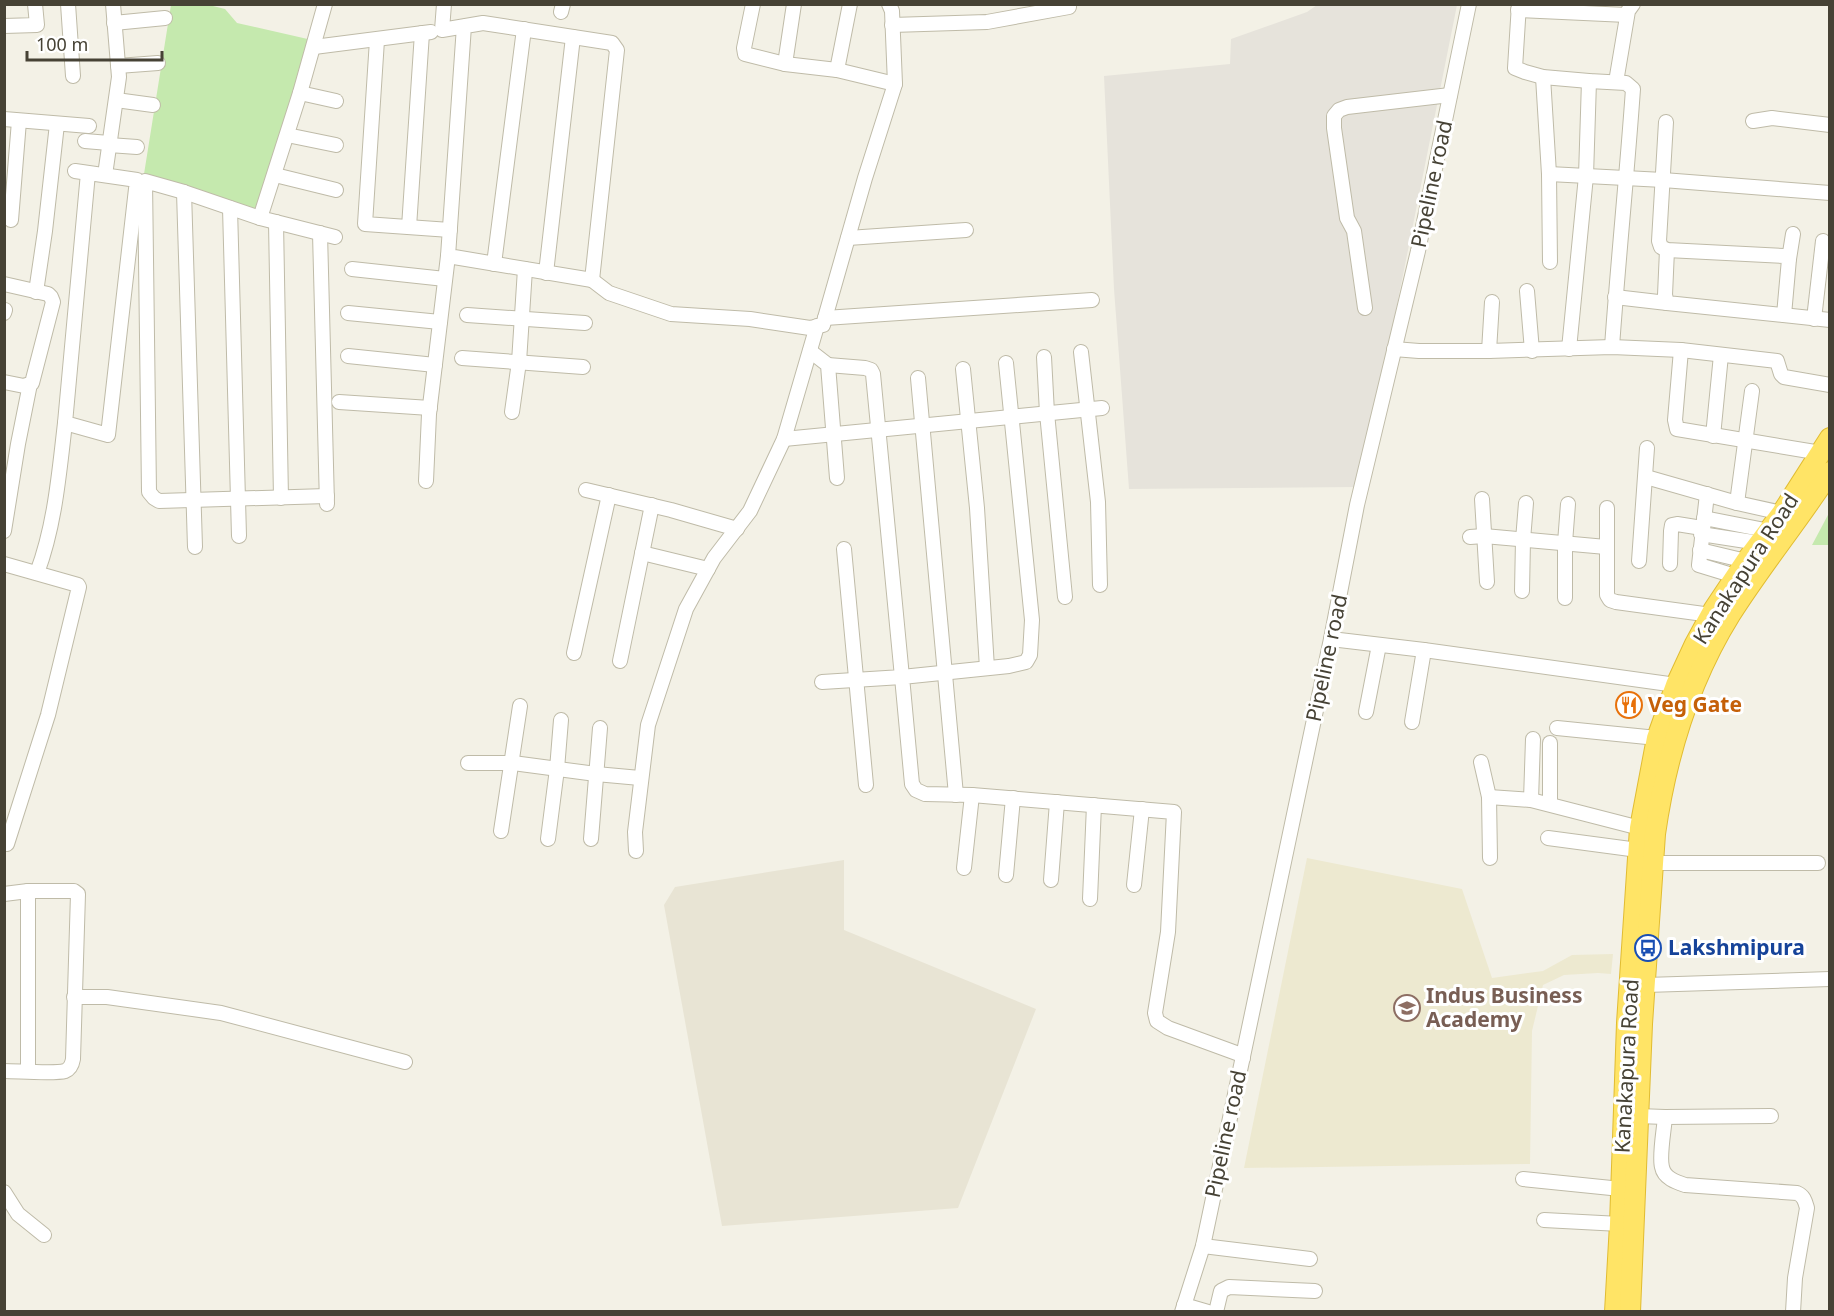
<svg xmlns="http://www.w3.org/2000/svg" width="1834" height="1316" viewBox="0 0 1834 1316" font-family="'Noto Sans',sans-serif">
<rect width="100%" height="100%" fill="#f3f1e6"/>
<path fill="#e8e4d4" d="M844 860V930L1036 1009 958 1208 722 1226 664 905 675 887Z"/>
<path fill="#e6e3db" d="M1317 5H1457L1388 350 1356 487 1129 489 1114 289 1104 76 1230 64 1231 39 1307 12Z"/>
<path fill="#ede9d0" d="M1307 858 1462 889 1492 978 1543 971 1572 955 1613 954 1611 974 1598 973 1564 975 1543 985 1532 1031 1530 1164 1244 1168Z"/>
<g fill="#c5e9ae">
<path d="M171 5H209L225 9 237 23 312 40 258 212 144 174Z"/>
<path d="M1829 513V545H1812Z"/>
</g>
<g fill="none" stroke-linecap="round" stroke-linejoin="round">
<defs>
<g id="minor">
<path d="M68 4 73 76"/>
<path d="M325 4 300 93 260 218 335 237"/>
<path d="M444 4 442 30 483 23 612 43 617 50 592 280 448 256 464 26"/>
<path d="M753 4 744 48 745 54 785 64 837 70 895 84"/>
<path d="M1519 4 1515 68 1525 72 1543 77 1589 81 1626 83 1633 89C1627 175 1618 261 1612 347"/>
<path d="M1518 10 1627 15"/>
<path d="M561 12 563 4"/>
<path d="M114 23 165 18"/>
<path d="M892 25 987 22 1069 7"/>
<path d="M4 26 37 25 35 4"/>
<path d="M377 40 365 224 450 230"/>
<path d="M314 47 431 32"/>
<path d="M785 64 794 4"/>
<path d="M118 66 158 63"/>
<path d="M837 70 850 4"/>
<path d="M1543 77 1549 174 1550 262"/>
<path d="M1616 82 1628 11 1633 4"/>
<path d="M300 93 336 101"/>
<path d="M116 100 153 105"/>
<path d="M4 119 89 126"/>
<path d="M1753 121 1772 118 1830 125"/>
<path d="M1666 122 1659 241 1661 247 1667 250 1784 256 1789 259 1784 315"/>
<path d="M287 135 336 145"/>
<path d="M85 141 109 143"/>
<path d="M109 145 137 147"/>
<path d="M75 171 137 180 108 435 65 423 88 173"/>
<path d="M1549 174 1663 180 1830 193"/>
<path d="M105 175 119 77 113 4"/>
<path d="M275 175 336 190"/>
<path d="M184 192 195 547"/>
<path d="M230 208 239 536"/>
<path d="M260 218 184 192 145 181 149 492 154 498 159 501 327 496"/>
<path d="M11 220 19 121"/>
<path d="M276 222 281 498"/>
<path d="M409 227 422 33"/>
<path d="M320 233 327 504"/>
<path d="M848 238 966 230"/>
<path d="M1667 250 1665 295 1667 303 1830 320"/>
<path d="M1789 259 1793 234"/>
<path d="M494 264 524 29"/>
<path d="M352 269 445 279"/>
<path d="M546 273 573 37"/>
<path d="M592 280 609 293 671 314 750 319 810 328 823 325 865 178 895 84 892 11 889 4"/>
<path d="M4 284 48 294 51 297 53 302 32 383 24 386 4 382"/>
<path d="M1527 291 1532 351"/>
<path d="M36 292 45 231 57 124"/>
<path d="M1615 297 1667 303"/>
<path d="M1365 308 1354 231 1347 218 1334 128V116L1339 110 1347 107 1450 95"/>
<path d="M4 313 5 310"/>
<path d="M348 313 440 322"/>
<path d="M467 315 585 323"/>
<path d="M825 318 1092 300"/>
<path d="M1814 319 1823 241"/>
<path d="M1394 349 1419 351H1489L1612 347 1681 350 1777 361 1781 374 1784 377 1830 385"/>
<path d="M1569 349 1586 176 1589 81"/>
<path d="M1681 350 1675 420 1677 429 1821 453"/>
<path d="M810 351 828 365 837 478"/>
<path d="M1489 351 1492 302"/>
<path d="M1081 352 1098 502 1100 585"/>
<path d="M348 356 435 365"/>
<path d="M1044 357 1047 413 1065 597"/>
<path d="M462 358 583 367"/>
<path d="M1006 363 1032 620 1030 655 1026 662 1009 666 902 677 912 784 916 790 925 794 972 795 1174 812 1168 932 1155 1013 1157 1021 1168 1028 1239 1054 1243 1058"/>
<path d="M963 369 977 508 987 668"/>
<path d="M918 378 956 795"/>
<path d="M339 402 430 408"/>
<path d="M512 412 519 362 525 269"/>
<path d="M1713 436 1721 355"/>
<path d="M784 439 1102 408"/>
<path d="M1646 477 1737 503 1782 513"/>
<path d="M426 481 429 414 448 256"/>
<path d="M586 490 671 510 737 529"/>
<path d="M1707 494 1699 565 1735 576"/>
<path d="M1482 499 1487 582"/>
<path d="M1737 503 1752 391"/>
<path d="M1607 508V595L1610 600 1616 602 1711 615"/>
<path d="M1704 518 1770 531"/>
<path d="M4 531 18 444 30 384"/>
<path d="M1701 534 1759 543"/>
<path d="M1470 537 1484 536 1606 547"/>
<path d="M844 549 866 785"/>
<path d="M1700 550 1746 561"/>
<path d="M642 553 708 569"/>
<path d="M1639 561 1647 448"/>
<path d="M4 564 78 585 79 587 48 715 7 844"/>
<path d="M1670 564 1671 531 1672 525 1677 524 1702 528"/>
<path d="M37 573C55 525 59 474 65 423"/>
<path d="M1522 591 1523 540 1526 503"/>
<path d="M1565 598V543L1568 504"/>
<path d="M1331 639 1424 650 1676 685"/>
<path d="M574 653 609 495"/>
<path d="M620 661 652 505"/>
<path d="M822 682 902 677 873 374 871 370 865 368 828 365"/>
<path d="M1366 712 1379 645"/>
<path d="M1412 722 1424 650"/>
<path d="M1557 728 1657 738"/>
<path d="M1550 743V804"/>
<path d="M1481 762 1489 797 1490 858"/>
<path d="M468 763H513L596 774 640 778"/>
<path d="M1489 797 1531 800 1640 828"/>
<path d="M1531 800 1533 739"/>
<path d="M501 831 520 706"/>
<path d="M1548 838 1638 850"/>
<path d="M548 839 557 769 561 720"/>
<path d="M591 839 600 728"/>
<path d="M636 851 635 832 648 725 686 609 714 558 750 511 784 439 817 326"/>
<path d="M1653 863H1818"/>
<path d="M964 868 972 795"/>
<path d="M1006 875 1013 798"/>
<path d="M1051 880 1057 802"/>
<path d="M1134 885 1142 809"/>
<path d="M4 894 28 891H74L78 894 73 1059C72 1065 70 1069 65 1071 55 1074 17 1071 4 1071"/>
<path d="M1090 899 1094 805"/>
<path d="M1646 985 1830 979"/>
<path d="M74 997H107L221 1013 405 1062"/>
<path d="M28 1071V891"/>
<path d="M1638 1116 1665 1117C1664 1130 1659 1156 1662 1167 1664 1178 1676 1182 1685 1185L1797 1193C1804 1196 1805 1201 1807 1208L1795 1278 1793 1312"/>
<path d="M1665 1117 1771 1116"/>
<path d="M1523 1179 1621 1189"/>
<path d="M4 1192 18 1214 44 1235"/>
<path d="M1544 1220 1620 1224"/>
<path d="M1203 1246 1310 1259"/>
<path d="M1184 1305 1208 1312"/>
<path d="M1182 1312 1203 1246 1331 639 1357 505 1418 251 1469 4"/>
<path d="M1216 1312 1221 1291 1229 1287 1315 1291"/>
</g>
<g id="highway">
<path d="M1615 1312 1620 1224 1627 1023 1640 828 1657 738 1676 685 1695 644 1714 609 1746 561 1782 513 1830 438"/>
<path d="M1630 1312 1642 1024 1655 834C1666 757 1689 681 1730 615 1761 566 1798 521 1830 472"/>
</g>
</defs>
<use href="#minor" stroke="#bfbba8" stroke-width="16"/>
<use href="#highway" stroke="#e1bc32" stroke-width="22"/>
<use href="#minor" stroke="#fff" stroke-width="14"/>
<use href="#highway" stroke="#ffe466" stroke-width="20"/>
</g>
<defs>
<symbol id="restaurant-ring" viewBox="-11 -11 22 22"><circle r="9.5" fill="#fff" stroke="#e8710a" stroke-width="1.5"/><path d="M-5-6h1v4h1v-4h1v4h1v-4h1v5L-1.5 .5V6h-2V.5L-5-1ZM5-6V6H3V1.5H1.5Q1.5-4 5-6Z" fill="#e8710a"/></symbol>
<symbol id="bus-ring" viewBox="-11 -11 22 22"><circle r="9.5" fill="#fff" stroke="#1a4fb4" stroke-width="1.5"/><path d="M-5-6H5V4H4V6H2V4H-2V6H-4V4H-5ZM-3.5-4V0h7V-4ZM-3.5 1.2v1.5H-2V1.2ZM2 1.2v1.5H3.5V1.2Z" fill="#1a4fb4"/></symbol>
<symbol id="university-ring" viewBox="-11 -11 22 22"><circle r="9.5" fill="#fff" stroke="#8d6e63" stroke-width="1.5"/><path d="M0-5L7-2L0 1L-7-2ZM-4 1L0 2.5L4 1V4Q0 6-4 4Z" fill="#8d6e63"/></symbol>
</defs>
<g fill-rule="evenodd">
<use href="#restaurant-ring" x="1614" y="690" width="30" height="30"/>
<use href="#bus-ring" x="1633" y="933" width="30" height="30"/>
<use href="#university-ring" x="1392" y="993" width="30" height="30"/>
</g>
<g text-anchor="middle" stroke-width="6" stroke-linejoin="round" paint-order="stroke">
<g font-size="21" fill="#464235" stroke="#fff">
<text transform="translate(1432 184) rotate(-78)" y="7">Pipeline road</text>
<text transform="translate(1746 569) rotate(-57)" y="7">Kanakapura Road</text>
<text transform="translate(1327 658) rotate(-78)" y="7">Pipeline road</text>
<text transform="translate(1627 1066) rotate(-87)" y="7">Kanakapura Road</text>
<text transform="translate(1226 1134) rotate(-78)" y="7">Pipeline road</text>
</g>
<g font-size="21" font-weight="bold" fill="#c56008" stroke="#fff" text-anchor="start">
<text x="1648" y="712">Veg Gate</text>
</g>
<g font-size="21" font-weight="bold" fill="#164399" stroke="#fff" text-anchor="start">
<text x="1668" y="955">Lakshmipura</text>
</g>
<g font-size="21" font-weight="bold" fill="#785e54" stroke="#fff" text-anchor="start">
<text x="1426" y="1003">Indus Business<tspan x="1426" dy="24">Academy</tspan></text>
</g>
</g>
<rect width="1834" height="1316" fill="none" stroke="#464235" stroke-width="12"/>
<path d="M27 51v9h135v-9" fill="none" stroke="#464235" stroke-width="3"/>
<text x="36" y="51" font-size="18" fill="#464235" stroke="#ffffff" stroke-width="4.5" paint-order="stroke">100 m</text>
</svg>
